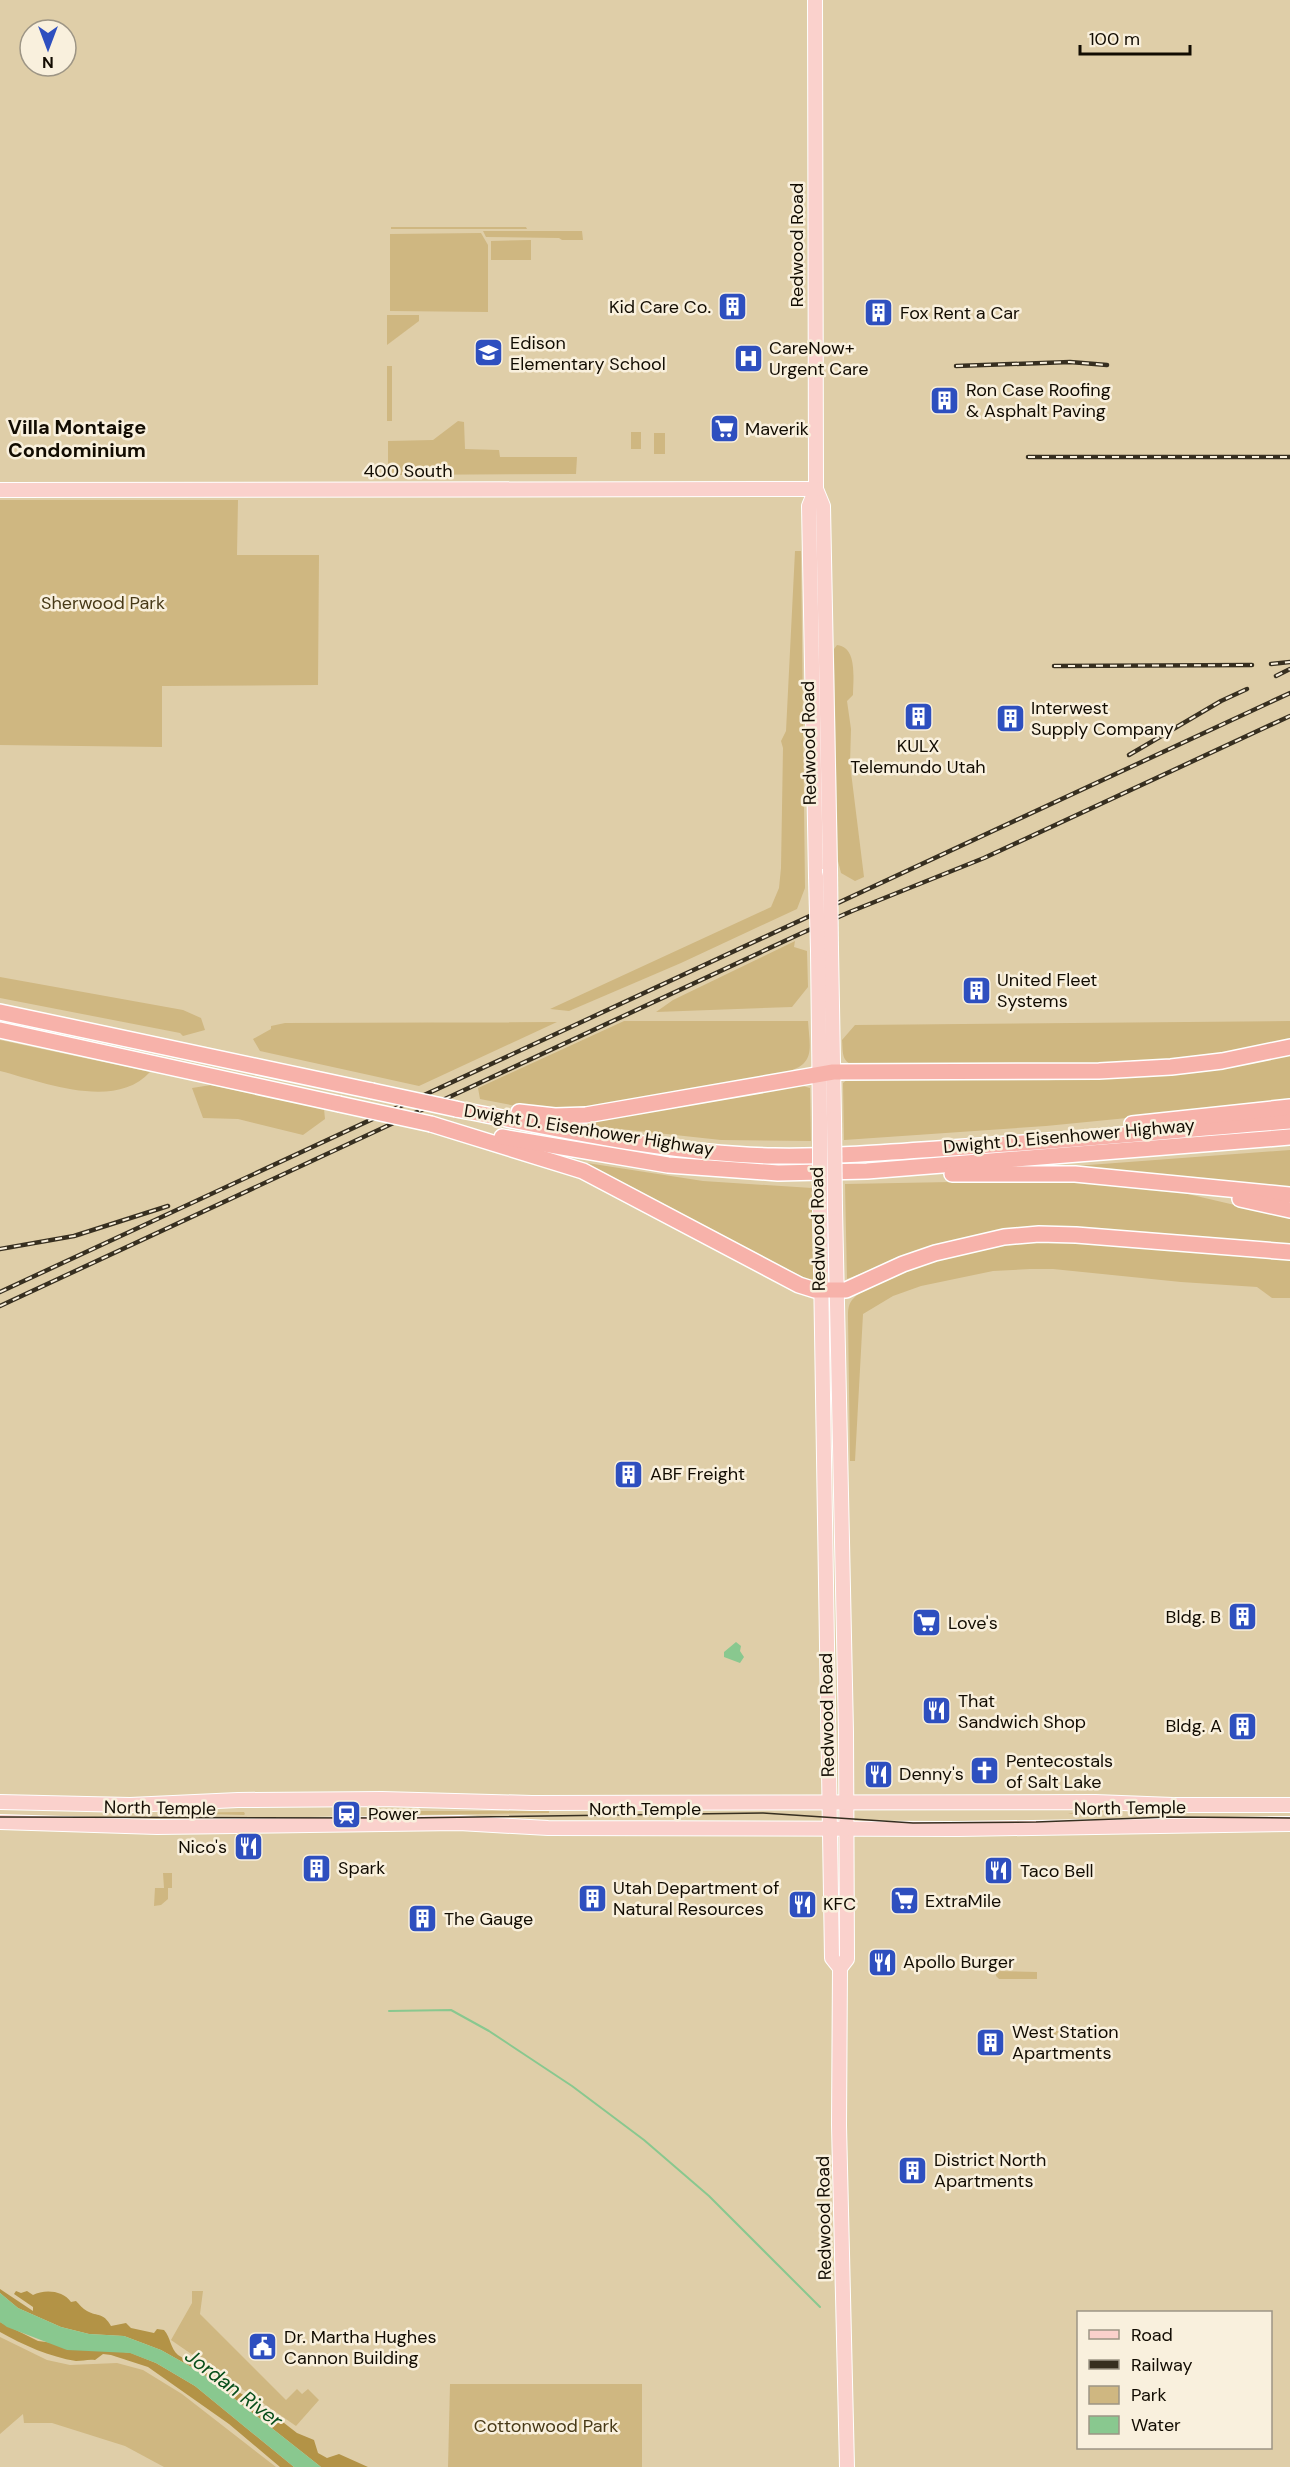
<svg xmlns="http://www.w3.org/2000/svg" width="1290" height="2467" viewBox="0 0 1290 2467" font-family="'DM Sans',sans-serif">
<rect width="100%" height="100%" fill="#dfcea8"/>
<g fill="#cfb781">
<path d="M391 227H526L527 229H391Z"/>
<path d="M483 231H582L583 240H562L559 238 486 237Z"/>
<path d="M481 233 488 245V312L390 311V234Z"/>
<path d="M531 240V260H491V241Z"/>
<path d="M387 315H419V321L387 345Z"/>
<rect x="387" y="366" width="5" height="55"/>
<path d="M458 421 464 422 465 449 499 450 500 457H577L576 474 388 475V441L433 440Z"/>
<rect x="631" y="432" width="10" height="17"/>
<rect x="654" y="433" width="11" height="21"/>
<path d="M0 500H238L237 555H319L318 685 162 686V747L0 745Z"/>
<path d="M795 551H801L805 888 797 909 681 963 569 1011 550 1009 771 907 779 888 781 868 783 748 781 741 786 731Z"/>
<path d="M837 645C858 647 853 680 853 695L847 701 851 729 850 764 864 877 855 881 841 873 838 861 834 649Z"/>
<path d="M795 941 794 947 807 951 808 987 792 1007 656 1012 673 1000Z"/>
<path d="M0 977 183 1010 201 1018 205 1030 183 1036 180 1033 0 998Z"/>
<path d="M624 1021H808C810 1050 816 1065 783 1073L614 1107 532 1109 480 1099 478 1088Z"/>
<path d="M1290 1021V1040C1147 1072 1000 1065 854 1065 841 1062 843 1051 842 1040L855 1025Z"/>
<path d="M557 1022 419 1086 260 1051 253 1039 271 1029V1026L285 1023Z"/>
<path d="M0 1040 150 1072C115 1111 43 1082 0 1071Z"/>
<path d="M1290 1054V1102L1046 1126 844 1140 843 1083 848 1079C995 1079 1146 1089 1290 1054Z"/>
<path d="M211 1085 324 1109 325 1119 303 1135 238 1119 203 1118 192 1088Z"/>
<path d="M799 1085 810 1088 811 1141 721 1140 583 1125 584 1119Z"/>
<path d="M1290 1150V1191L1062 1167Z"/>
<path d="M587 1163 703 1181 812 1188 814 1279 809 1280 585 1168Z"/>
<path d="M1055 1180 1107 1182 1175 1191 1290 1218V1248L1015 1229 987 1233 930 1247 847 1279 845 1184Z"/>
<path d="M1032 1241H1055L1266 1258C1274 1262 1282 1257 1290 1259V1298H1272L1257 1287 1181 1282 1053 1269H1030L993 1271 921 1286 893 1296 863 1314 855 1461H850L848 1317C848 1311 848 1305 852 1300 861 1289 876 1284 888 1278 935 1258 982 1246 1032 1241Z"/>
<path d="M1089 1808 1149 1810 1068 1814Z"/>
<path d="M409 1811H549V1813L409 1815Z"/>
<path d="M174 1813 244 1812 245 1814 244 1815Z"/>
<path d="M163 1873H172V1888H168V1899L161 1905 154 1906 155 1888H164Z"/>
<path d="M996 1971 1037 1972V1979H999L996 1976Z"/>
<path d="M1042 2031H1080L1082 2034 1042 2035Z"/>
<path d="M192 2291H203L200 2314 286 2400 297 2389 302 2394 308 2389 319 2400 296 2426 171 2340 192 2303Z"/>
<path d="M0 2337 47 2360 70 2365 117 2363 143 2370 182 2394 276 2467H164L125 2446 52 2423H24L23 2414 0 2434Z"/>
<path d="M450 2384H642V2467H448Z"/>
</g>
<g fill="#b39346">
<path d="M0 2289 33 2311V2307L14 2294 16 2291 21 2293 27 2291 33 2295C44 2289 63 2290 71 2302L76 2301C79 2304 83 2309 87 2311 98 2317 103 2312 111 2326L126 2323 131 2328 154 2333 157 2329 164 2330C171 2338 170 2348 178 2355L266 2409 297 2433 314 2440 318 2453 327 2458 339 2454 368 2467H321L202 2373 161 2350 124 2336 89 2334 61 2327 18 2308 0 2293Z"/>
<path d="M0 2322 38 2341 131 2353 156 2363 195 2386 294 2467H280L229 2424 148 2367 111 2355 103 2354 95 2360C88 2359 83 2361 76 2361 50 2357 23 2345 0 2332Z"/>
</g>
<g fill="#89c88f">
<path d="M736 1642 741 1646 740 1651 744 1657 740 1663 724 1657V1652Z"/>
<path d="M0 2293 18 2308 61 2327 89 2334 124 2336 161 2350 202 2373 321 2467H294L195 2386 156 2363 130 2353 67 2350 7 2327 0 2322Z"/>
</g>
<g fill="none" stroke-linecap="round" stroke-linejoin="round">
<path stroke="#89c88f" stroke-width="2" d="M389 2011 451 2010 489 2031 572 2086 644 2140 709 2196 820 2307"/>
<defs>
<g id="major">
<path d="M815 0 816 489 809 506 816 876"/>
<path d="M816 489 823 506 830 869"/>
<path d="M0 490 816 489"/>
<path d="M831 949 834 1119"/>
<path d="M818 951 820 1119"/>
<path d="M820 1207 832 1958 840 1968"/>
<path d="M835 1208 846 1732 847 1959 840 1968 839 2125 847 2467"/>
<path d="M0 1802 130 1805 238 1800 382 1799 532 1803 1095 1802 1173 1805H1290"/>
<path d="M0 1822 157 1827 459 1823 548 1828 958 1829 1290 1824"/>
</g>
<g id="highway">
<path d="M0 1012 372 1091"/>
<path d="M0 1030 339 1104"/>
<path d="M456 1109C561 1129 667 1154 774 1156 833 1157 892 1152 951 1148 1064 1141 1177 1130 1290 1121"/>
<path d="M519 1112 555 1116 586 1115 833 1072 1099 1071 1171 1067 1222 1061 1290 1047"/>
<path d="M431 1124 583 1171 799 1285 815 1290H846L903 1264 935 1253 1004 1237 1039 1234 1076 1235 1290 1252"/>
<path d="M1132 1124 1290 1107"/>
<path d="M502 1137 668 1165 778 1173 867 1171 1290 1137"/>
<path d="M952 1174H1075L1290 1195"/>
<path d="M1240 1199 1290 1210"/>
</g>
</defs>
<use href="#major" stroke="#fff" stroke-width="16"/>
<use href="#highway" stroke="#fff" stroke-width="18"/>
<use href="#major" stroke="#fad1cc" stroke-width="14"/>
<use href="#highway" stroke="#f7b2aa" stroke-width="15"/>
<path stroke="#372f20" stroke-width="1.5" d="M0 1817 406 1818 763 1813 913 1823 1036 1822 1168 1817 1290 1818"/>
<defs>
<g id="rail">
<path d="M956 366 1070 362 1107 365"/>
<path d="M1028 457H1290"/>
<path d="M1271 664 1290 662"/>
<path d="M1054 666 1252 665"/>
<path d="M1276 676 1290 669"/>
<path d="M1129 755 1221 701 1247 689"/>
<path d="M0 1249 74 1236 168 1206"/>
<path d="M0 1292 1290 693"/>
<path d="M0 1306 802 933 852 911 984 858 1290 716"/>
</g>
</defs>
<use href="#rail" stroke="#372f20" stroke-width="4.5"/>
<use href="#rail" stroke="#f9f0dd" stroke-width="2" stroke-dasharray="7" stroke-linecap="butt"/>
<defs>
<g id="major-bridge">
<path d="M830 869 831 949"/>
<path d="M816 876 818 951"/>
<path d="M834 1119 835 1208"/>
<path d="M820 1207V1119"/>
</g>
<g id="highway-bridge">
<path d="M372 1091 456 1109"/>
<path d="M339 1104 431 1124"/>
</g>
</defs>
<use href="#major-bridge" stroke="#fff" stroke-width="16" stroke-linecap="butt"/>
<use href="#highway-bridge" stroke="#fff" stroke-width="18" stroke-linecap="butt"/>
<use href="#major-bridge" stroke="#fad1cc" stroke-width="14"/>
<use href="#highway-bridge" stroke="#f7b2aa" stroke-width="15"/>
</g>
<defs>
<symbol id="building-square" viewBox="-11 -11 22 22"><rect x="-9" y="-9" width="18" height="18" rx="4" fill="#2e4fbf" stroke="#f9f0dd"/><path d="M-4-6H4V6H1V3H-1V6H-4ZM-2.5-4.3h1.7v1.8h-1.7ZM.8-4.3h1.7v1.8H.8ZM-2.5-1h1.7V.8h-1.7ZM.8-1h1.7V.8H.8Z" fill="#fff"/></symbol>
<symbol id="school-square" viewBox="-11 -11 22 22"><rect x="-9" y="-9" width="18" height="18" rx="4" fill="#2e4fbf" stroke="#f9f0dd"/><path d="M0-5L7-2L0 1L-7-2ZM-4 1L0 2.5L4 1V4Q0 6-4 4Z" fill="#fff"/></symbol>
<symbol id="hospital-square" viewBox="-11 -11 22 22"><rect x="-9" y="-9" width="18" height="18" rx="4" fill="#2e4fbf" stroke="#f9f0dd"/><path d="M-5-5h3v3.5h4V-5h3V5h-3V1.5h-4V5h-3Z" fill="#fff"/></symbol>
<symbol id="supermarket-square" viewBox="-11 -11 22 22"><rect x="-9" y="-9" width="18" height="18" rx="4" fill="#2e4fbf" stroke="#f9f0dd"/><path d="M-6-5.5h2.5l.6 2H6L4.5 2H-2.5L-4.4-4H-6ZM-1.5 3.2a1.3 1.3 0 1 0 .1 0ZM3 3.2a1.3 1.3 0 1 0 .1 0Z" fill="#fff"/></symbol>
<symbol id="restaurant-square" viewBox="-11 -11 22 22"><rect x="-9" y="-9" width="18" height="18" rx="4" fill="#2e4fbf" stroke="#f9f0dd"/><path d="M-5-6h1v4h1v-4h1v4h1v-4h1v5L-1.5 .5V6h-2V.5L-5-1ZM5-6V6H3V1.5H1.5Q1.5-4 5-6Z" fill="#fff"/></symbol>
<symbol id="church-square" viewBox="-11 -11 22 22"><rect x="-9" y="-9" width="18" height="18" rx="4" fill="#2e4fbf" stroke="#f9f0dd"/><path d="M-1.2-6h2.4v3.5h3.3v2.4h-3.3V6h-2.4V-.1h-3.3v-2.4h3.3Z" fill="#fff"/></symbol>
<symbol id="station-square" viewBox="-11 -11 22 22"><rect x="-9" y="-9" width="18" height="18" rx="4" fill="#2e4fbf" stroke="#f9f0dd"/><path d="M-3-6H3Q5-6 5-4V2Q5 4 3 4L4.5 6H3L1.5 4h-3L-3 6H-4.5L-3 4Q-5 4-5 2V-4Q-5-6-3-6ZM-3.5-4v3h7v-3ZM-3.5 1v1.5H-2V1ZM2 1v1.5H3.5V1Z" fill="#fff"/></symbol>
<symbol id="civic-square" viewBox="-11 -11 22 22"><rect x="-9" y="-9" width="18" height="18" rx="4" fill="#2e4fbf" stroke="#f9f0dd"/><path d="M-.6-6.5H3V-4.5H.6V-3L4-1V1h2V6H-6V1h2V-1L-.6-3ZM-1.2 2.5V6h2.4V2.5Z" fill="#fff"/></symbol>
</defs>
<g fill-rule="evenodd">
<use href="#building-square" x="716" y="290" width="33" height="33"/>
<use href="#building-square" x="862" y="296" width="33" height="33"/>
<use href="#school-square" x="472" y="336" width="33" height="33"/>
<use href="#hospital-square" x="732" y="342" width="33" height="33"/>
<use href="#building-square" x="928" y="384" width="33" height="33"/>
<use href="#supermarket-square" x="708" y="412" width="33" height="33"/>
<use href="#building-square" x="902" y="700" width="33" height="33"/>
<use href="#building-square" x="994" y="702" width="33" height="33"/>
<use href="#building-square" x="960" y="974" width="33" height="33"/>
<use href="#building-square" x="612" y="1458" width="33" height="33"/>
<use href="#building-square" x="1226" y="1600" width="33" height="33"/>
<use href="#supermarket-square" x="910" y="1606" width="33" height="33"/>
<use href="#restaurant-square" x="920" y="1694" width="33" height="33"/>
<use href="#building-square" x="1226" y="1710" width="33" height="33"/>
<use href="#church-square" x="968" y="1754" width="33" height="33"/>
<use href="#restaurant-square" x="862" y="1758" width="33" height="33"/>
<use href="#station-square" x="330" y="1798" width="33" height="33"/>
<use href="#restaurant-square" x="232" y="1830" width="33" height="33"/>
<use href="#building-square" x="300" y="1852" width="33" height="33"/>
<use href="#restaurant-square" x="982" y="1854" width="33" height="33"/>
<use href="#building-square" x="576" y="1882" width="33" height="33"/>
<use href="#supermarket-square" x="888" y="1884" width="33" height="33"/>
<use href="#restaurant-square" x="786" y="1888" width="33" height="33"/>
<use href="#building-square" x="406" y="1902" width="33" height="33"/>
<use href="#restaurant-square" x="866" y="1946" width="33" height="33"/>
<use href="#building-square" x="974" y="2026" width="33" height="33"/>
<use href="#building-square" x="896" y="2154" width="33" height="33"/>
<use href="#civic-square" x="246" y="2330" width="33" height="33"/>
</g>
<g text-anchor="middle" stroke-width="5" stroke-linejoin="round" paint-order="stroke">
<g font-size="18" fill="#120c02" stroke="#f9f0dd">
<text transform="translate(797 245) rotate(-90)" y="6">Redwood Road</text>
<text x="408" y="477">400 South</text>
<text transform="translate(809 743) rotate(-91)" y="6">Redwood Road</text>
<text transform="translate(589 1130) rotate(9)" y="6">Dwight D. Eisenhower Highway</text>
<text transform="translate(1069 1136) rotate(-5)" y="6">Dwight D. Eisenhower Highway</text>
<text transform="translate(818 1229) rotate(-91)" y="6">Redwood Road</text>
<text transform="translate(827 1715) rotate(-91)" y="6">Redwood Road</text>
<text transform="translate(160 1808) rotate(1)" y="6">North Temple</text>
<text transform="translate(1130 1808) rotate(-1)" y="6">North Temple</text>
<text x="645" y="1815">North Temple</text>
<text transform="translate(824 2218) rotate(-91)" y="6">Redwood Road</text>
</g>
<g font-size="18" fill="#120c02" stroke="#f9f0dd" text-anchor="start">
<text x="711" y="313" text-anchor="end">Kid Care Co.</text>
<text x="900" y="319">Fox Rent a Car</text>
<text x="510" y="349">Edison<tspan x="510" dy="21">Elementary School</tspan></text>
<text x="769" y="354">CareNow+<tspan x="769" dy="21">Urgent Care</tspan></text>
<text x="966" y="396">Ron Case Roofing<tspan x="966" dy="21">&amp; Asphalt Paving</tspan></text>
<text x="745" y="435">Maverik</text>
<text x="1031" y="714">Interwest<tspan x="1031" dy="21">Supply Company</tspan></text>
<text x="918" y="752" text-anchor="middle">KULX<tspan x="918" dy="21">Telemundo Utah</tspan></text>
<text x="997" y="986">United Fleet<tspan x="997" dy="21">Systems</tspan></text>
<text x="650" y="1480">ABF Freight</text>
<text x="1221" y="1623" text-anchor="end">Bldg. B</text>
<text x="948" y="1629">Love's</text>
<text x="958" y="1707">That<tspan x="958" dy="21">Sandwich Shop</tspan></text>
<text x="1222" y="1732" text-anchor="end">Bldg. A</text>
<text x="1006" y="1767">Pentecostals<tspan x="1006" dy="21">of Salt Lake</tspan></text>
<text x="899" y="1780">Denny's</text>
<text x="368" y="1820">Power</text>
<text x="227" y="1853" text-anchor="end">Nico's</text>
<text x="338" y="1874">Spark</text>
<text x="1020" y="1877">Taco Bell</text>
<text x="613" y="1894">Utah Department of<tspan x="613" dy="21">Natural Resources</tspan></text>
<text x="925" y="1907">ExtraMile</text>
<text x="823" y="1910">KFC</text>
<text x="444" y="1925">The Gauge</text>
<text x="903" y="1968">Apollo Burger</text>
<text x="1012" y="2038">West Station<tspan x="1012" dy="21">Apartments</tspan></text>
<text x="934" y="2166">District North<tspan x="934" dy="21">Apartments</tspan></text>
<text x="284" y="2343">Dr. Martha Hughes<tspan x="284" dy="21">Cannon Building</tspan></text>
</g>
<g font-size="18" fill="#473917" stroke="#f9f0dd">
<text x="103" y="609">Sherwood Park</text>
<text x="546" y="2432">Cottonwood Park</text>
</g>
<g font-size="20" font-weight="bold" fill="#120c02" stroke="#f9f0dd">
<text x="77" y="434">Villa Montaige<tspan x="77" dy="23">Condominium</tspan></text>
</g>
<g font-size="20" font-style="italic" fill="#074e1a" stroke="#f9f0dd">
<text transform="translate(234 2388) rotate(37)" y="7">Jordan River</text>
</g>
</g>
<rect x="1077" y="2311" width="195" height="138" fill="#f9f0dd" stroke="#9d9585" stroke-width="1.5"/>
<rect x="1089" y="2330" width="30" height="9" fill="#fad1cc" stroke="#9d9585" stroke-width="1.5"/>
<text x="1131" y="2341" font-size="18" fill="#120c02">Road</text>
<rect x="1089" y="2360" width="30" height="9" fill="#372f20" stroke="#9d9585" stroke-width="1.5"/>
<text x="1131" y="2371" font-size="18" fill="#120c02">Railway</text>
<rect x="1089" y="2386" width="30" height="18" fill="#cfb781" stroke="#9d9585" stroke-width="1.5"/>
<text x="1131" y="2401" font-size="18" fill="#120c02">Park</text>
<rect x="1089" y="2416" width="30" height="18" fill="#89c88f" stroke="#9d9585" stroke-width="1.5"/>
<text x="1131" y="2431" font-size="18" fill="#120c02">Water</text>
<g transform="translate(48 48) rotate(180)"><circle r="28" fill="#f9f0dd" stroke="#9d9585" stroke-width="1.5"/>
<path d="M0-4.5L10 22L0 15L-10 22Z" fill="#2e4fbf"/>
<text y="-9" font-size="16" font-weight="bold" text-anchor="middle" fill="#120c02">N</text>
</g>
<path d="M1080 45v9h110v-9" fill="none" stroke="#120c02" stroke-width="3"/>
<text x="1089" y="45" font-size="18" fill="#120c02" stroke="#f9f0dd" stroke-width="4.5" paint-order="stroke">100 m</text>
</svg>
